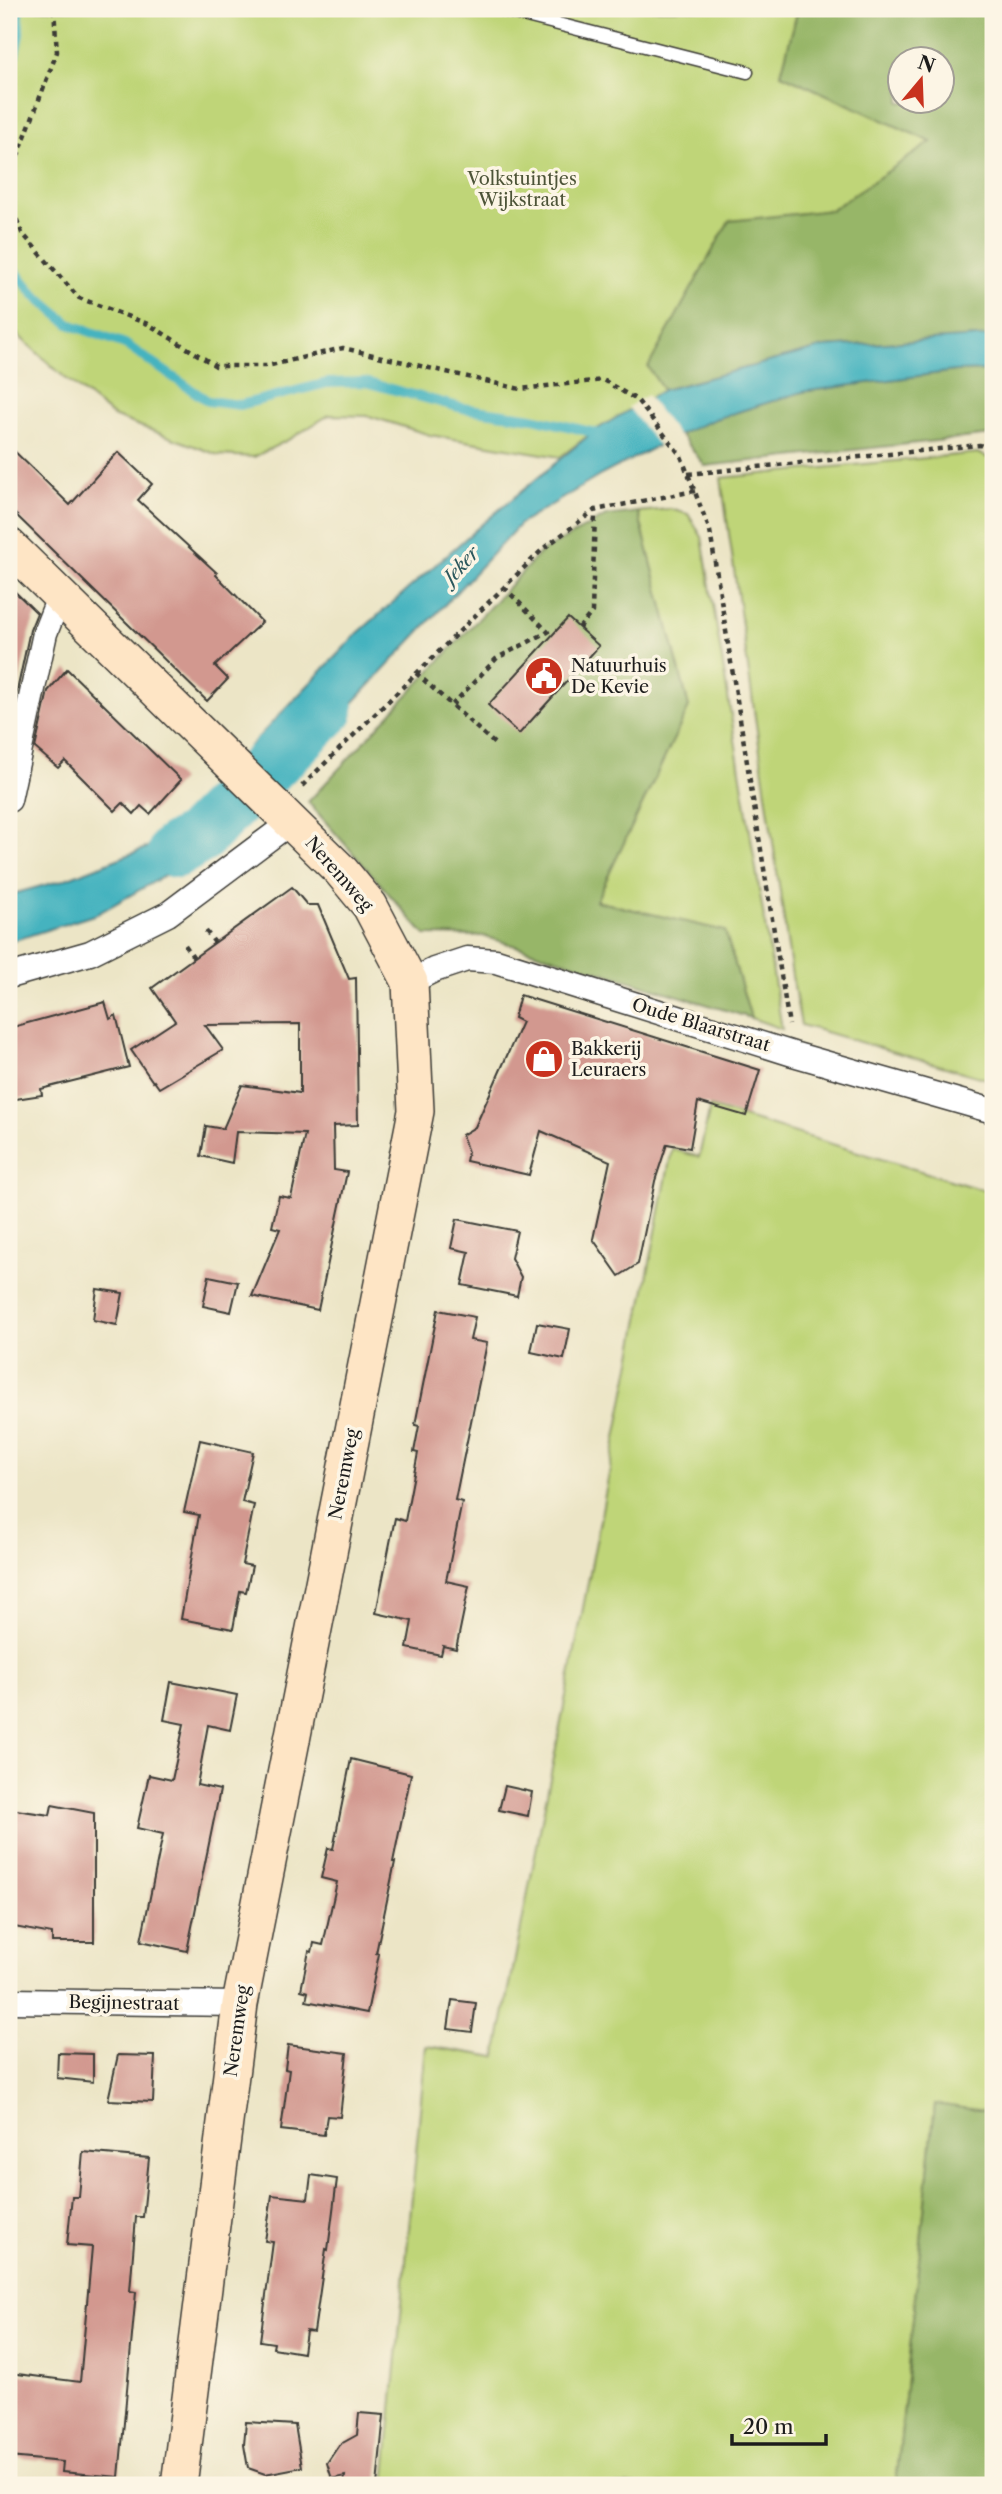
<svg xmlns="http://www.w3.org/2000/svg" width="1002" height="2494" viewBox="0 0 1002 2494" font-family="'Libre Caslon Text',serif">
<rect width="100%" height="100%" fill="#fcf5e5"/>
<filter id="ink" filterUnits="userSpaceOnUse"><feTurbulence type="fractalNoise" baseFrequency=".0143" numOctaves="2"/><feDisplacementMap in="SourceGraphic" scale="14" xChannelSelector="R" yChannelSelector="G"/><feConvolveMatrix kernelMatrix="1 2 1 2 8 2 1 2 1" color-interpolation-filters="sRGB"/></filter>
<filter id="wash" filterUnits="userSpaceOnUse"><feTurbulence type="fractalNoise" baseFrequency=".00686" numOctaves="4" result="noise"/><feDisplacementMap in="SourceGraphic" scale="28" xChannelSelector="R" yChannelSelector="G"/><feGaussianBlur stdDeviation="1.57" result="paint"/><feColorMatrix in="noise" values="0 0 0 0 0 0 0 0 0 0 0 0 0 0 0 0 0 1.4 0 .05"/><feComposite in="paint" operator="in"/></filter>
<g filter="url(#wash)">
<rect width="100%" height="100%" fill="#ece5c6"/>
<g fill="#bfd578" stroke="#6e784a" stroke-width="2">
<path d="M9 9H798L781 74 932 142 831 210 729 222 649 367 663 390 594 431 560 457 430 435 369 416 329 415 290 439 254 457 218 455 113 416 64 377 9 327Z"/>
<path d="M978 453 993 460V1081L801 1025 792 976 721 478Z"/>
<path d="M670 509 688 514 702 537 782 1029 751 1018 725 931 596 901 689 707 638 512Z"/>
<path d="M710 1107 983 1190 993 1191V2112L935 2105 896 2485H385L426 2046 496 2057 672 1149 699 1157Z"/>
</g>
<g fill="#97b668" stroke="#5a6942" stroke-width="2" fill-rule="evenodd">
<path d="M798 9H993V336L824 347 663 390 648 367 729 221 831 210 931 142 781 74ZM900 60H942V102H900Z"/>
<path d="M993 370V437L991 435 705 466 680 434 715 419 802 392 955 371Z"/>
<path d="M638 512 689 707 596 901 725 931 751 1018 483 936 425 935 308 802 541 552 606 516Z"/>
<path d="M935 2104 993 2112V2485H896Z"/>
</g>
<g fill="#44b3bf" stroke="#30686e" stroke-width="2">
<path d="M993 336V370L955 371 802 392 715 419 680 434 601 475 520 524 284 777 250 746 358 633 482 524 594 431 663 390 824 347Z"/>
<path d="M225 790 255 818 196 858 97 914 9 942V895L63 880 146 848Z"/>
</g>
<path fill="#ece5c6" d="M647 395 680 438 660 448 628 407Z"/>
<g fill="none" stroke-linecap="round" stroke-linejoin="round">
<g stroke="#44b3bf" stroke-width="10">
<path d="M9 82 19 34 18 9"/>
<path d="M9 264 34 294 69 324 125 344 208 401 240 405 327 383 365 382 462 408 533 418 604 435"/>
</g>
<path stroke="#44b3bf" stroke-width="56" d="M176 850 198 837 326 709"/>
</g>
<g id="blocks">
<g fill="#d2988f">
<path d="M9 446 70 505 118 452 152 484 138 500 217 573 216 575 262 622 215 666 228 679 207 701 9 508Z"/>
<path d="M9 586 37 613 30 630 13 710H9Z"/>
<path d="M568 618 599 646 519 734 488 705Z"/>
<path d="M67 669 181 780 150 814 141 806 134 814 123 803 115 811 65 761 58 768 35 748 48 691Z"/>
<path d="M292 887 307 905H318L349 979 356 978 358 1125 333 1126 334 1170 347 1172 318 1310 252 1296 280 1229 272 1227 279 1196 291 1198 305 1134 236 1132 232 1163 201 1156 206 1126 223 1129 242 1085 300 1093V1024L205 1025 223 1050 159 1088 154 1081 153 1082 131 1050 175 1021 152 988Z"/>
<path d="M520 995 760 1070 746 1116 698 1102 690 1148 667 1144 655 1181 638 1264 619 1276 593 1239 610 1161 541 1131 529 1175 466 1161 468 1152 462 1135 475 1127 522 1022 514 1018Z"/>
<path d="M105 1002 110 1019 116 1015 129 1067 41 1089 42 1095 9 1100V1028Z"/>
<path d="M457 1219 517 1231 511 1258 521 1277 517 1296 462 1285 469 1252 451 1248Z"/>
<path d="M209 1276 238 1282 231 1312 203 1306Z"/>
<path d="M97 1289 123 1293 117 1325 93 1320Z"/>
<path d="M438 1310 475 1317 470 1340 487 1343 455 1500 462 1502 446 1581 469 1586 456 1649 443 1646 441 1655 407 1648 412 1621 376 1613 395 1518 405 1521 418 1453 414 1452 419 1426 415 1425Z"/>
<path d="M537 1323 570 1329 564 1359 531 1352Z"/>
<path d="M200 1440 253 1452 242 1502 254 1505 242 1564 252 1566 246 1592 240 1591 233 1629 181 1619 199 1515 184 1512Z"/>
<path d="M171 1682 237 1695 230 1730 208 1725 197 1785 220 1790 187 1951 141 1941 163 1834 137 1828 149 1775 172 1780 184 1724 164 1720Z"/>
<path d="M351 1759 411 1774 393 1862H395L376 1953 379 1954 367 2013 306 2001 308 1992 301 1990 309 1951 312 1952 314 1943 323 1945 337 1882 321 1878 328 1848 333 1849Z"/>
<path d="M505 1786 532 1792 528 1816 499 1810Z"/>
<path d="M52 1805 94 1813V1942H52V1934L9 1926V1809L50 1815Z"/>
<path d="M452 2000 476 2003 472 2032 448 2029Z"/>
<path d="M288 2045 347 2053 340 2117 327 2116 324 2135 281 2130 289 2070 285 2069Z"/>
<path d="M58 2053 93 2054V2082L57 2078Z"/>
<path d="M118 2055 155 2056 153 2102 108 2100Z"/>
<path d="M83 2152 149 2158 143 2217H136L130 2291 136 2292 119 2477 62 2472 63 2462 9 2457V2373L80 2382 92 2247 67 2245 72 2197H79Z"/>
<path d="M311 2175 337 2179 328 2250 326 2249 314 2332 306 2331 303 2353 273 2348 274 2343 260 2341 273 2242 265 2241 272 2195 308 2199Z"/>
<path d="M359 2413 384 2415 377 2485H344L345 2476 332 2479 327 2463 339 2445 357 2435Z"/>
<path d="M246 2422 295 2425 302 2467 265 2474 248 2468 244 2445Z"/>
</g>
</g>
</g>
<g filter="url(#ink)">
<use href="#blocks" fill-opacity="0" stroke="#3b3a36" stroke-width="2"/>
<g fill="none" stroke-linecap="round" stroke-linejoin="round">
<defs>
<path id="lane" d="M499 9 747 72"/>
<g id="street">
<path d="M9 800 45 633 60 595"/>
<path d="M9 976 90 953 168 914 291 822"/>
<path d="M410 982 434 970 467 959 496 961 793 1054 993 1111"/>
<path d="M9 2001 240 2004"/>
</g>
<path id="secondary" d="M9 546 341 871 370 906 410 982 416 1111 240 2004 179 2485"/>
</defs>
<use href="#lane" stroke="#3b3a36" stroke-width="15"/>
<use href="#street" stroke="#3b3a36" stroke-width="27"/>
<use href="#secondary" stroke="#3b3a36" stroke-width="38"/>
<g stroke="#3b3a36" stroke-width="4.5" stroke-dasharray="5 5" stroke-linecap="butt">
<path d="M54 9 57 52 11 174V205L22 233 79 298 148 324 216 366H267L343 348 520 389 603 380 637 400 681 456 710 531 789 1025"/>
<path d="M688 474 980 445 993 451"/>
<path d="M579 628 592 612 595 511"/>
<path d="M416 673 497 746"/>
<path d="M452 705 497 658 548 632 504 587"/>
<path d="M302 786 544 548 595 510 695 491"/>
<path d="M206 931 215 943"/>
<path d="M185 945 194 958"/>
</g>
<use href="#lane" stroke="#fff" stroke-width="12"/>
<use href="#street" stroke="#fff" stroke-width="24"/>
<use href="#secondary" stroke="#fee5c5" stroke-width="35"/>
</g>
</g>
<defs>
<symbol id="civic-disc" viewBox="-11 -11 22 22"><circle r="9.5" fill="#c8321e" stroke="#fcf5e5"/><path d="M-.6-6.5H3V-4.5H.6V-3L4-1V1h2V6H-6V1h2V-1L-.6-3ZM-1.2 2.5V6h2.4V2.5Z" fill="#fff"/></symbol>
<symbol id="shop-disc" viewBox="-11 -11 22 22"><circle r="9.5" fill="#c8321e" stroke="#fcf5e5"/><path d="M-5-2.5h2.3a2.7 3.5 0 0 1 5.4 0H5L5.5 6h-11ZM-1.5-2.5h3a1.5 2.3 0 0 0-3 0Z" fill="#fff"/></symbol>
</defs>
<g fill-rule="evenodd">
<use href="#civic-disc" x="522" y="654" width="44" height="44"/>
<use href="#shop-disc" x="522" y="1037" width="44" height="44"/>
</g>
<g text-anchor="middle" stroke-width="7" stroke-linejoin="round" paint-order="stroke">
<g font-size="18" fill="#4d5438" stroke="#fcf5e5">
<text x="522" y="185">Volkstuintjes<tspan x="522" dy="21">Wijkstraat</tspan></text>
</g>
<g font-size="18" fill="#1c1c1c" stroke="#fcf5e5" text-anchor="start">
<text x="571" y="672">Natuurhuis<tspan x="571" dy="21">De Kevie</tspan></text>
<text x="571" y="1055">Bakkerij<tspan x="571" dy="21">Leuraers</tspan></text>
</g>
<g font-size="18" fill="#1c1c1c" stroke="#fcf5e5">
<text transform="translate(339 874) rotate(49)" y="6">Neremweg</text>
<text transform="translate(701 1025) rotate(17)" y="6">Oude Blaarstraat</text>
<text transform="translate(344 1474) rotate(-79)" y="6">Neremweg</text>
<text transform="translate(124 2003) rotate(1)" y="6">Begijnestraat</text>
<text transform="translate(237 2031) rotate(-82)" y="6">Neremweg</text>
</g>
<g font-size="19" font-style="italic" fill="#2c585d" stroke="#fcf5e5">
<text transform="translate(461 565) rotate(-48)" y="7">Jeker</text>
</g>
</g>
<rect width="1002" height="2494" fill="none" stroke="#fcf5e5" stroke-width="35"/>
<g transform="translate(921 80) rotate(19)"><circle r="33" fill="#fcf5e5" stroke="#a29e95" stroke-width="2"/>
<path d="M0-5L12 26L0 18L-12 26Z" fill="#c8321e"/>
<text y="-10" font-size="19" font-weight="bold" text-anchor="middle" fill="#1c1c1c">N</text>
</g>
<path d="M732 2434v10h94v-10" fill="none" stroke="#1c1c1c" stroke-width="3.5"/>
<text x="743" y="2434" font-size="21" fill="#1c1c1c" stroke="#fcf5e5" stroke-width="5" paint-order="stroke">20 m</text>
</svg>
